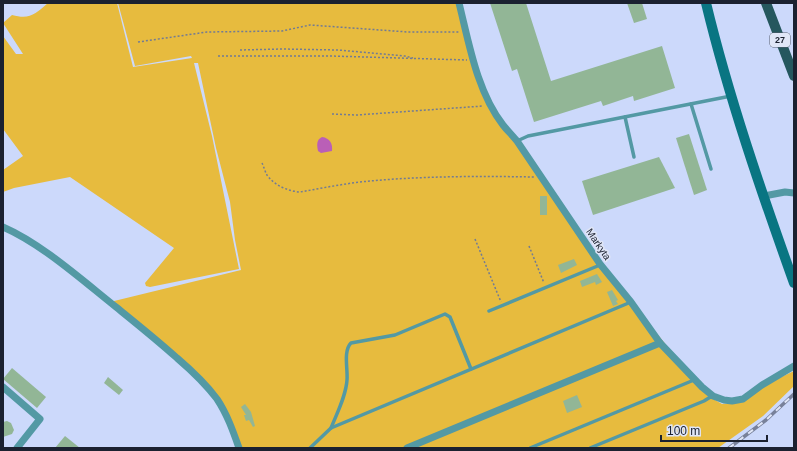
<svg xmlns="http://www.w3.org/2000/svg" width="797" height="451" viewBox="0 0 797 451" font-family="Arial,sans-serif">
<rect width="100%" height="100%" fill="#ccd9fb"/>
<path fill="#e7bb3e" d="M48 3H117L133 67 192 58 191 56 135 66 118 3H459L485 94 600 264 708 396 722 404 737 403 775 380 794 371V386L763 416 718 448H239L230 422 206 385 110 302 241 270 235 240 230 202 216 148 198 63H194L212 136 239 269 150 287 146 286 145 283 174 248 70 177 14 188 3 192V170L23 156 3 129V36L16 54H23L3 23 12 15C30 20 35 14 48 3Z"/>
<path fill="#ba5fb7" d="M322 137C330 138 333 144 332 151L321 153 318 151C317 145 316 140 322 137Z"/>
<g fill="#92b696">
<path d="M490 3H526L551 81 662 46 675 88 634 101 633 96 603 106 601 101 534 122 517 69 512 71Z"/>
<path d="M627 3H642L647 19 634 23Z"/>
<path d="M689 134 707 190 694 195 676 138Z"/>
<path d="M659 157 675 188 593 215 582 181Z"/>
<rect x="540" y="196" width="7" height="19"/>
<path d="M574 259 577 265 561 273 558 265Z"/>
<path d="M597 274 602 282 596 285 595 282 582 287 580 281Z"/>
<path d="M612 290 618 300 616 301 618 304 613 306 607 292Z"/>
<path d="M12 368 46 397 37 408 3 379Z"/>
<path d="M108 377 123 390 119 395 104 383Z"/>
<path d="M577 395 582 407 567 413 563 401Z"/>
<path d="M245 404 251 412 255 426 253 427 249 420 246 421 244 415H246L241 407Z"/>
<path d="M3 422 7 421 11 423 14 430 12 434 3 437Z"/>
<path d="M65 436 80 448H55Z"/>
</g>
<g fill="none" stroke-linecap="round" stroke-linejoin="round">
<g stroke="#727b94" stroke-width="1.5" stroke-dasharray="2 2" stroke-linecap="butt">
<path d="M138 42 207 32 282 31 310 25 408 32H459"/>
<path d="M240 50 282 49 338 50 405 56 413 58"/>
<path d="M218 56H331L467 60"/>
<path d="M332 114 357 115 483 106"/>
<path d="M262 163C264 167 265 172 267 175 275 186 288 191 300 192 323 188 347 183 370 181 424 176 480 176 534 177"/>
<path d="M475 239 501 302"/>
<path d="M529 246 544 283"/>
</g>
<g stroke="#5399a4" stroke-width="3.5">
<path d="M691 104 711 169"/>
<path d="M625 117 634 157"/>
<path d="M517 141 528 136 731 96"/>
<path d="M489 311 600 265"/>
<path d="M331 428C337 413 346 396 347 380 348 369 343 351 351 343L395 335 445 314 450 317 471 369"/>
<path d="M310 448 331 428 631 302"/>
<path d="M530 448 694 380"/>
<path d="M590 448 704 401 712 396"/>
</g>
<g stroke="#5399a4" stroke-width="7">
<path d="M459 3C469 43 477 92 503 125 507 130 512 135 517 141L600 264 631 302 660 343 702 387 713 396 724 400 732 401 743 399 762 385 794 366"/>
<path d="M764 196 785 192 794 193"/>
<path d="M3 227C42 244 82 280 116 307 137 324 157 340 177 358 191 370 205 383 217 399 227 414 233 431 239 448"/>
<path d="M3 387 40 419 17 448"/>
<path d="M407 448 660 343"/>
</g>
<path stroke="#097582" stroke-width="10" d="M706 3C729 98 761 191 794 283"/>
<path stroke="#25575e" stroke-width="10" d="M766 3 794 76"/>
<defs>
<path id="rail" d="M729 448 766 420 794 394"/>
</defs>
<use href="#rail" stroke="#78819a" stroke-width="3.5"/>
<use href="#rail" stroke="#e0e6f7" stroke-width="2" stroke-dasharray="6" stroke-linecap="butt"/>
</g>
<g text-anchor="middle" stroke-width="3" stroke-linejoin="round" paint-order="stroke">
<rect fill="#e0e6f7" stroke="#565c6c" stroke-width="1" x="770" y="33" width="20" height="14" rx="3"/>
<g font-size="9" font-weight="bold" fill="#1b2130">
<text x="780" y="43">27</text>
</g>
<g font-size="10" fill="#1b2130" stroke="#e0e6f7">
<text transform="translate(599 244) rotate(56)" y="4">Markyta</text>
</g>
</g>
<rect width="797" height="451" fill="none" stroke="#1b2130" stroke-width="8"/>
<path d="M661 435v6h106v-6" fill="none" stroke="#1b2130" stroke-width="2"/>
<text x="667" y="435" font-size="12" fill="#1b2130" stroke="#e0e6f7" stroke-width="3" paint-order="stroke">100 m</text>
</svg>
